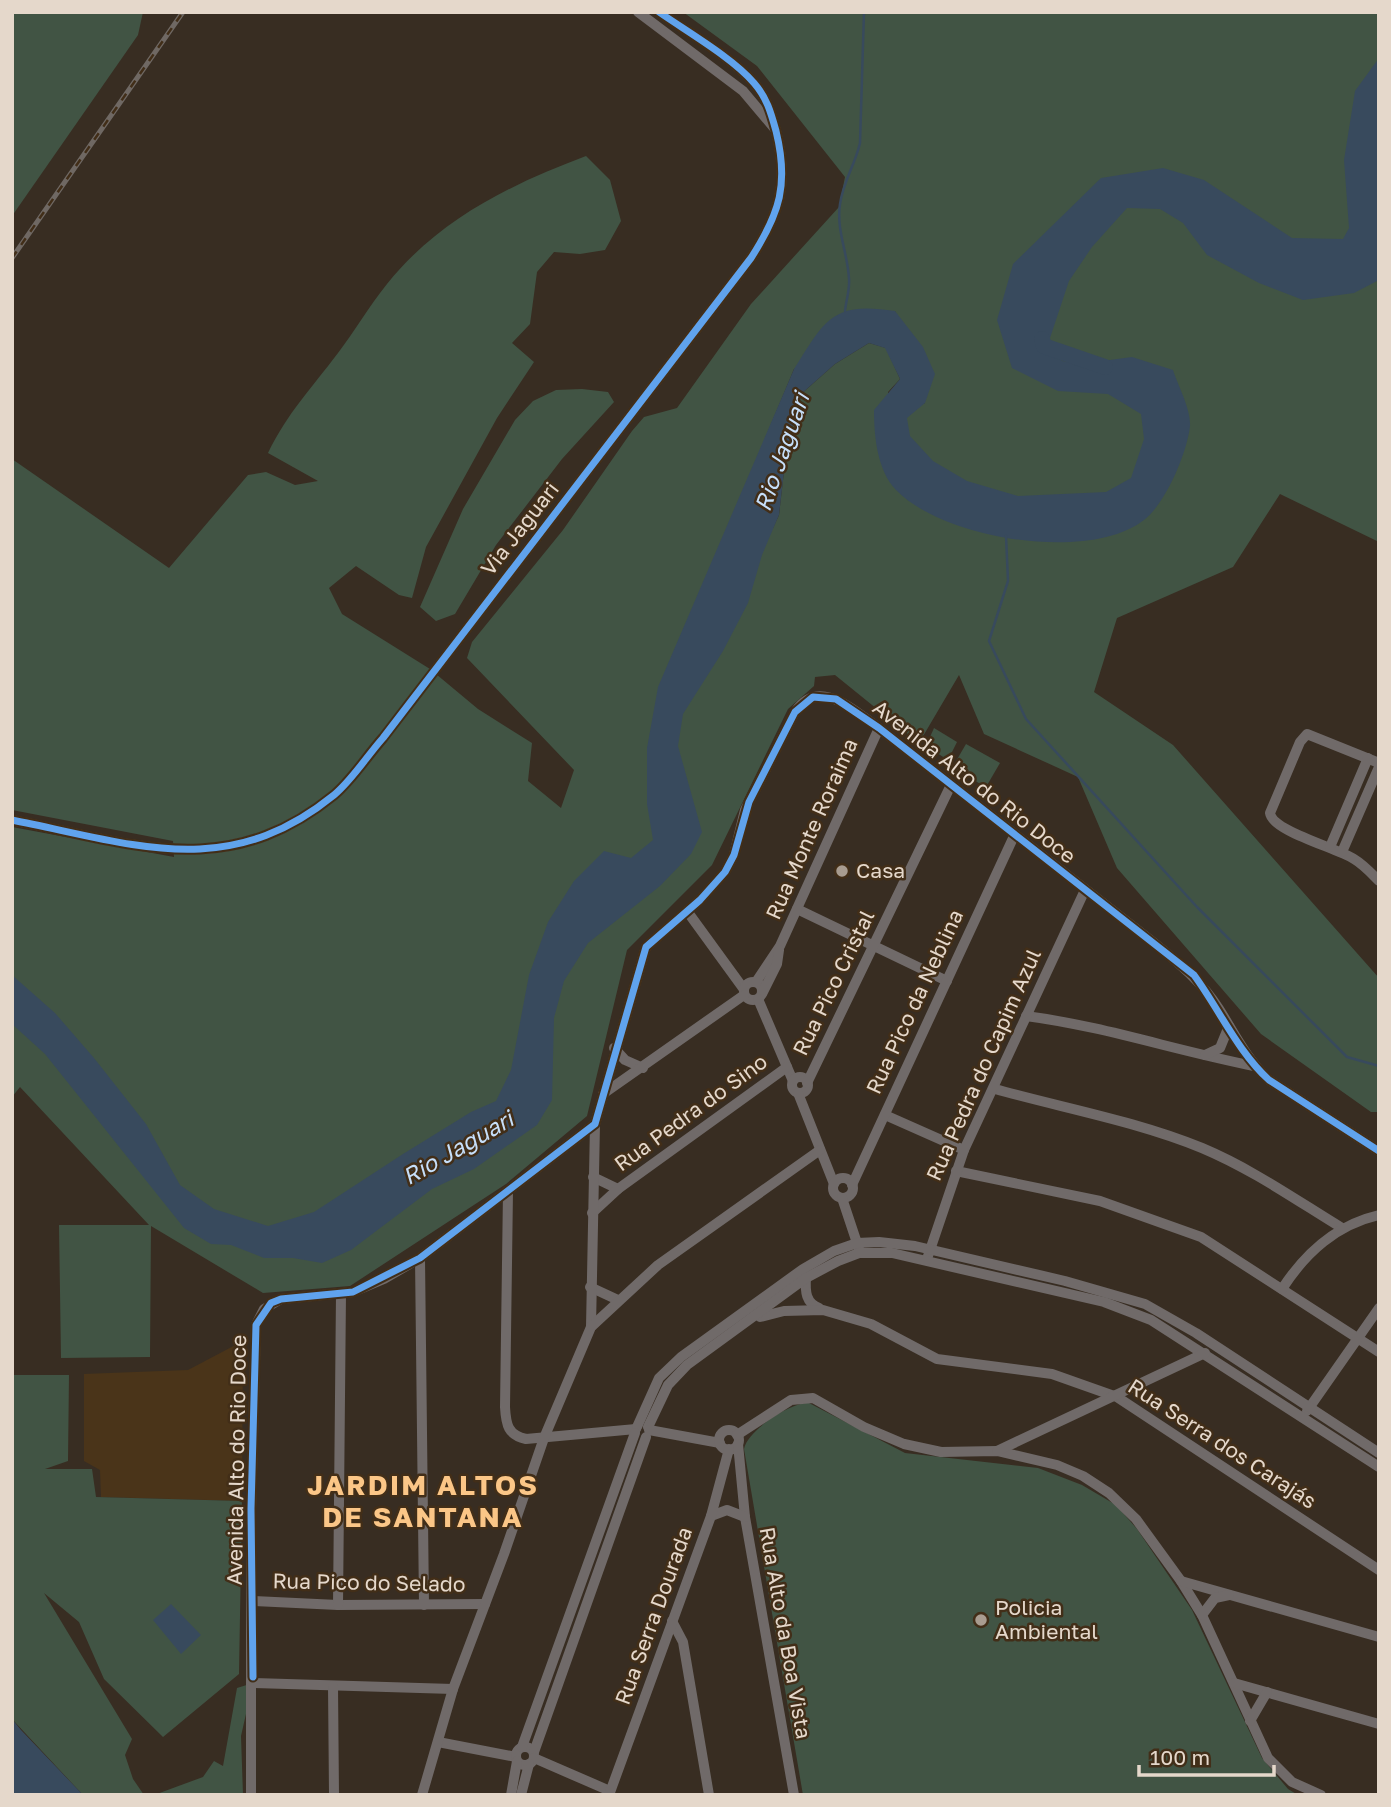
<svg xmlns="http://www.w3.org/2000/svg" width="1391" height="1807" viewBox="0 0 1391 1807" font-family="'Golos Text',sans-serif">
<rect width="100%" height="100%" fill="#382d22"/>
<path fill="#4a3419" d="M243 1341 242 1501 101 1497 100 1470 84 1461V1374L188 1370Z"/>
<g fill="#415444" fill-rule="evenodd">
<path d="M12 12H143L138 35 12 216Z"/>
<path d="M683 12H1379V542L1280 494 1233 567 1117 618 1094 692 1173 745 1379 978V1112H1371L1261 1034 1117 868 1078 777 984 734 959 675 919 743 835 675 815 677 814 686 788 709 712 865 627 950 587 1116 506 1184 350 1286 263 1293 151 1226 150 1357 61 1358 59 1225H149L20 1087 12 1097V827L174 857 173 841 12 810V459L169 568 248 475 266 472 295 485 318 481 268 453C288 412 311 389 338 353 355 331 369 306 387 284 438 220 511 184 586 156L610 180 621 221 605 250 580 254 554 252 537 272 530 324 512 343 534 362 497 418 426 547 412 598 399 595 356 566 329 588 342 614 430 669 478 709 532 743 528 781 561 808 574 770 467 658 472 642 563 530 632 431 644 417 677 408 751 304 839 207 845 177 757 66ZM895 311 925 403 892 417 888 392 900 379 886 348 869 343 835 364 800 395 786 454 779 515 773 528 739 501 794 369Z"/>
<path d="M582 389 608 392 614 402 562 459 496 545 455 614 436 621 420 607 463 509 515 420 533 401 556 390Z"/>
<path d="M934 728 957 742 948 760 926 746Z"/>
<path d="M966 744 1000 763 986 787 952 768Z"/>
<path d="M12 1375H69L68 1461 45 1469H92L96 1497 242 1501 239 1674 163 1737 104 1679 79 1622 44 1593 132 1739 125 1755 133 1779 144 1795H83L12 1719Z"/>
<path d="M809 1403 905 1453 1038 1468 1082 1485 1116 1505 1137 1529 1192 1610 1262 1758 1288 1789 1298 1795H803L744 1449C747 1431 790 1402 809 1403Z"/>
<path d="M253 1683 241 1736 243 1795H154L203 1777 214 1761 223 1766 237 1688Z"/>
</g>
<g fill="#384a5d">
<path d="M1379 58V280L1354 293 1303 300 1259 283 1207 255 1183 223 1160 209 1127 208 1092 247 1069 281 1049 341 1062 361 1080 364 1132 357 1173 370C1178 386 1191 409 1190 426 1187 453 1166 503 1144 520 1089 563 943 539 896 490 877 470 874 436 874 410L900 379 885 348 869 343 835 364 800 395 786 454 779 515 762 555 748 603 723 651 683 714 678 746 702 832 691 854 660 886 588 943 564 981 554 1018 552 1100 537 1125 474 1169 432 1189 351 1250 322 1263 293 1258H264L231 1245 211 1244 184 1228 45 1054 12 1024V975L55 1013 94 1058 146 1124 180 1185 214 1209 268 1226 314 1212 403 1154 471 1112 496 1101 511 1070 529 975 548 922 574 881 604 851 631 858 653 840 647 804V748L658 687 794 369C825 320 832 301 895 311L923 347 935 374 925 403 907 418 910 436 933 461 967 481 1018 496 1106 492 1131 478 1144 439 1141 414 1108 394 1058 391 1012 368 997 320 1013 264 1101 178 1163 168 1204 180 1292 238 1343 239 1349 228 1344 160 1355 91Z"/>
<path d="M171 1604 201 1635 181 1654 153 1620Z"/>
<path d="M12 1719 21 1730 83 1795H12Z"/>
</g>
<g fill="none" stroke-linecap="round" stroke-linejoin="round">
<g stroke="#384a5d" stroke-width="2.5">
<path d="M845 311C846 301 850 289 849 279 848 254 836 230 840 204 843 182 855 165 860 143L864 12"/>
<path d="M1006 536 1008 581 989 641 1026 719 1197 907 1347 1057 1379 1066"/>
</g>
<path stroke="#384a5d" stroke-width="16" d="M1042 339 1044 346 1105 367"/>
<g stroke="#706a69" stroke-width="10">
<path d="M638 12 743 91 775 129"/>
<path d="M1379 763 1307 734 1300 742 1270 813C1272 831 1337 848 1354 859 1364 865 1371 873 1379 881"/>
<path d="M12 820C134 844 227 882 334 795 352 780 367 756 383 738L751 258C780 213 789 184 776 131 771 113 767 98 754 83 733 58 686 31 659 12"/>
<path d="M1330 847 1368 758"/>
<path d="M1342 852 1379 767"/>
<path d="M797 909 947 981"/>
<path d="M687 911 743 988"/>
<circle cx="753" cy="991" r="9"/>
<path d="M756 982 780 946 879 728"/>
<path d="M762 994 777 964 779 950"/>
<path d="M758 999 793 1081"/>
<path d="M1026 1016C1103 1026 1177 1051 1254 1066"/>
<path d="M614 1048 625 1060 643 1068"/>
<path d="M1205 1055 1220 1048 1229 1026"/>
<circle cx="800" cy="1085" r="8"/>
<path d="M807 1083 950 787"/>
<path d="M995 1089C1063 1108 1136 1121 1202 1148 1252 1169 1296 1200 1342 1228"/>
<path d="M798 1093 834 1184"/>
<path d="M603 1094 744 995"/>
<path d="M885 1115 964 1150"/>
<path d="M956 1171 1100 1201 1201 1237 1379 1352"/>
<path d="M593 1177 618 1189"/>
<circle cx="843" cy="1188" r="10"/>
<path d="M852 1185 1014 836"/>
<path d="M508 1191 505 1407C506 1425 508 1435 526 1439L636 1429"/>
<path d="M842 1198 859 1249"/>
<path d="M592 1213 618 1189 787 1067"/>
<path d="M928 1256 964 1150 1085 890"/>
<path d="M420 1258 424 1605"/>
<path d="M806 1278C805 1292 806 1303 819 1308"/>
<path d="M590 1287 618 1300"/>
<path d="M1282 1289C1306 1252 1336 1225 1379 1215"/>
<path d="M760 1317 784 1311 823 1310 871 1324 937 1359 1052 1374 1117 1397 1379 1570"/>
<path d="M591 1327 595 1124"/>
<path d="M1307 1411 1379 1308"/>
<path d="M637 1427 659 1378 681 1357 803 1269 834 1251 857 1243 879 1242 915 1246 1065 1281 1145 1304 1196 1333 1379 1453"/>
<path d="M648 1427 668 1385 687 1365 806 1278 838 1261 859 1253H892L1104 1302 1151 1320 1379 1467"/>
<path d="M649 1430 720 1443"/>
<circle cx="729" cy="1440" r="10"/>
<path d="M737 1435 791 1400 813 1398 864 1427 904 1444 941 1452 997 1451 1057 1465 1083 1476 1109 1493 1136 1519 1181 1581 1202 1615 1268 1758 1292 1782 1321 1795"/>
<path d="M738 1444 745 1517 794 1795"/>
<path d="M997 1451 1205 1353"/>
<path d="M711 1516 727 1510 745 1517"/>
<path d="M1181 1581 1379 1637"/>
<path d="M252 1601 338 1605 485 1604"/>
<path d="M338 1605 341 1293"/>
<path d="M1202 1615 1215 1598 1229 1595"/>
<path d="M672 1621 683 1642 709 1795"/>
<path d="M253 1683 453 1689"/>
<path d="M1234 1683 1379 1724"/>
<path d="M333 1686 334 1795"/>
<path d="M1250 1721 1267 1692"/>
<path d="M438 1742 516 1757"/>
<circle cx="525" cy="1756" r="9"/>
<path d="M522 1747 635 1433"/>
<path d="M534 1752 646 1437"/>
<path d="M534 1758 610 1791"/>
<path d="M251 1795V1509L256 1325 264 1309 281 1299 353 1292 384 1279 420 1258 595 1124 646 947 700 900 725 872 734 855 745 810 795 712C819 676 854 711 879 728L1154 943C1179 963 1202 982 1219 1009 1235 1034 1247 1060 1269 1080L1379 1151"/>
<path d="M422 1795 453 1689 504 1554 544 1438 591 1327 658 1265 820 1150"/>
<path d="M511 1795 517 1761"/>
<path d="M521 1795 529 1764"/>
<path d="M609 1795 711 1516 729 1449"/>
</g>
<defs>
<path id="rail" d="M12 258 183 12"/>
</defs>
<use href="#rail" stroke="#6f6863" stroke-width="5"/>
<use href="#rail" stroke="#422e18" stroke-width="2.5" stroke-dasharray="8" stroke-linecap="butt"/>
<defs>
<g id="cycleway">
<path d="M12 820C134 844 227 882 334 795 352 780 367 756 383 738L751 258C780 213 789 184 776 131 771 113 767 98 754 83 733 58 686 31 659 12"/>
<path d="M253 1677 251 1509 256 1325 271 1303 281 1299 353 1292 420 1258 595 1124 646 947 700 900 725 872 734 855 749 802 795 712 813 697 836 699 879 728 1194 975C1219 1009 1238 1052 1269 1080L1379 1151"/>
</g>
</defs>
<use href="#cycleway" stroke="#422e18" stroke-width="11"/>
<use href="#cycleway" stroke="#60a3ed" stroke-width="7"/>
</g>
<g fill="#a89c90" stroke="#422e18" stroke-width="2.5">
<circle cx="842" cy="871" r="7"/>
<circle cx="981" cy="1620" r="7"/>
</g>
<g text-anchor="middle" stroke-width="5" stroke-linejoin="round" paint-order="stroke">
<g font-size="21" fill="#e5d8cb" stroke="#422e18">
<text transform="translate(520 529) rotate(-52)" y="7">Via Jaguari</text>
<text transform="translate(974 782) rotate(38)" y="7">Avenida Alto do Rio Doce</text>
<text transform="translate(812 829) rotate(-66)" y="7">Rua Monte Roraima</text>
<text transform="translate(834 983) rotate(-64)" y="7">Rua Pico Cristal</text>
<text transform="translate(915 1002) rotate(-65)" y="7">Rua Pico da Neblina</text>
<text transform="translate(984 1065) rotate(-66)" y="7">Rua Pedra do Capim Azul</text>
<text transform="translate(691 1113) rotate(-36)" y="7">Rua Pedra do Sino</text>
<text transform="translate(1222 1444) rotate(33)" y="7">Rua Serra dos Carajás</text>
<text transform="translate(237 1460) rotate(-89)" y="7">Avenida Alto do Rio Doce</text>
<text transform="translate(369 1583) rotate(1)" y="7">Rua Pico do Selado</text>
<text transform="translate(654 1616) rotate(-70)" y="7">Rua Serra Dourada</text>
<text transform="translate(785 1633) rotate(80)" y="7">Rua Alto da Boa Vista</text>
</g>
<g font-size="21" fill="#e5d8cb" stroke="#422e18" text-anchor="start">
<text x="856" y="878">Casa</text>
<text x="995" y="1615">Policia<tspan x="995" dy="24">Ambiental</tspan></text>
</g>
<g font-size="23" font-style="italic" fill="#c6dffa" stroke="#422e18">
<text transform="translate(782 452) rotate(-71)" y="8">Rio Jaguari</text>
<text transform="translate(458 1148) rotate(-30)" y="8">Rio Jaguari</text>
</g>
<g font-size="28" font-weight="bold" letter-spacing="2" fill="#fbc687" stroke="#422e18">
<text x="423" y="1495">JARDIM ALTOS<tspan x="423" dy="32">DE SANTANA</tspan></text>
</g>
</g>
<rect width="1391" height="1807" fill="none" stroke="#e5d8cb" stroke-width="28"/>
<path d="M1139 1765v10h135v-10" fill="none" stroke="#e5d8cb" stroke-width="3.5"/>
<text x="1150" y="1765" font-size="21" fill="#e5d8cb" stroke="#422e18" stroke-width="5" paint-order="stroke">100 m</text>
</svg>
